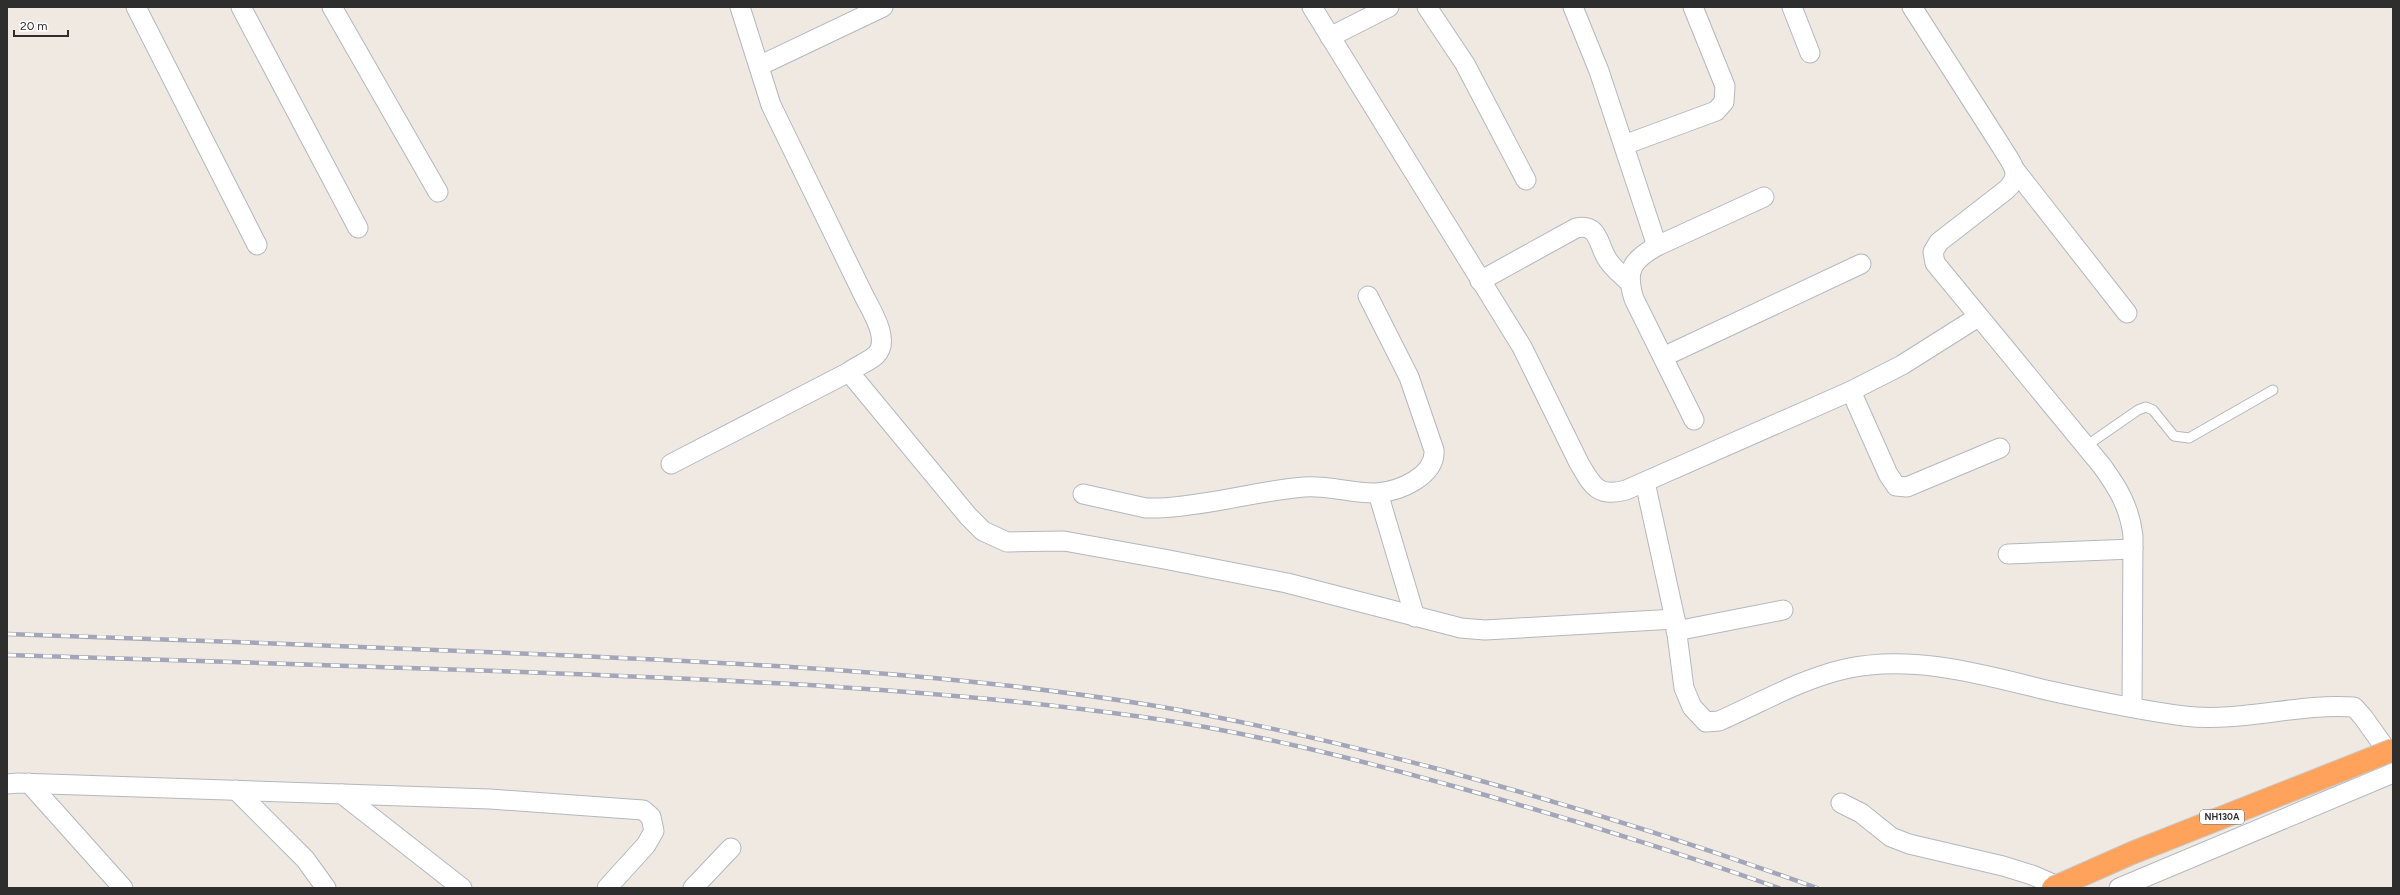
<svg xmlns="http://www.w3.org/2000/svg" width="2400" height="895" viewBox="0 0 2400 895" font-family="Figtree,sans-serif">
<rect width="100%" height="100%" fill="#efe9e1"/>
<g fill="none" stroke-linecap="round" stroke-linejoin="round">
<defs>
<path id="lane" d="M2086 446 2138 410 2146 407 2153 410 2174 436 2189 438 2273 390"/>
<g id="street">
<path d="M136 7 257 245"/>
<path d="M241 7 358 228"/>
<path d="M332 7 438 192"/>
<path d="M1312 7 1522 347 1579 463C1592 485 1597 498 1626 490L1851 391 1902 365 1978 317"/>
<path d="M1427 7 1465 64 1526 180"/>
<path d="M1573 7 1599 71 1657 246"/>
<path d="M1792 7 1810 53"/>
<path d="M1912 7 2001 146C2011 163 2024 174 2006 190L1939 242 1933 252 1935 263 2102 466C2118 488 2130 508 2133 536L2132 707"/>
<path d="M1330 37 1389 7"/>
<path d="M759 66 883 7"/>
<path d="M1624 145 1716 111 1724 102 1725 86 1693 7"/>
<path d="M2015 170 2127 313"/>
<path d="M1480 281 1576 228C1598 223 1598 243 1606 257 1611 267 1622 275 1630 283"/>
<path d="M1663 357 1861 264"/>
<path d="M849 372 968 516 983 531 1007 542 1064 541 1164 559 1287 583 1461 628 1485 630 1675 619"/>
<path d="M1851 391 1888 474 1896 486 1907 487 2000 448"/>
<path d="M1694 420 1634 299C1625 270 1632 260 1657 246L1764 197"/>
<path d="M671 464 849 372C857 366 868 362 876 355 891 340 871 310 864 296L771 105 740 7"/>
<path d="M1645 482 1675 619 1684 688 1692 707 1706 722 1719 721C1760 703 1801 679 1845 669 1912 654 1981 674 2046 690 2091 700 2138 710 2184 716 2240 723 2297 703 2354 707L2363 717 2393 759"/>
<path d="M1378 493 1415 617"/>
<path d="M1083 494 1146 508H1159C1208 506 1256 491 1304 487 1329 485 1353 494 1377 493 1400 491 1436 476 1434 450L1409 377 1368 296"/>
<path d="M2008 554 2133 549"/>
<path d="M1676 631 1783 610"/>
<path d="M29 783 123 888"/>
<path d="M7 784 18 783 490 799 643 810 651 817 654 831 646 845 607 888"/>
<path d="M236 790 305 859 326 888"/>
<path d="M342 794 462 888"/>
<path d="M1841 803 1861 813 1891 837 1909 844 2003 866 2032 875 2062 888"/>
<path d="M693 888 731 848"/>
<path d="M2119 888 2393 773"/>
</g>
</defs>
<use href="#lane" stroke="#b4b7c1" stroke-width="11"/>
<use href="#street" stroke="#b4b7c1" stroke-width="21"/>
<use href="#lane" stroke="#fff" stroke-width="9"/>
<use href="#street" stroke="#fff" stroke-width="19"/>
<defs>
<g id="rail">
<path d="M7 634C182 639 358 647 533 654 739 663 946 672 1150 705 1247 721 1343 744 1438 769 1567 804 1692 843 1817 888"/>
<path d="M7 655C179 660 350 666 522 672 729 680 937 688 1143 717 1250 732 1356 759 1460 788 1568 818 1674 851 1779 888"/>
</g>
</defs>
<use href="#rail" stroke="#a3a6b8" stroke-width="4.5"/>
<use href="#rail" stroke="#fff" stroke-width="3" stroke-dasharray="9" stroke-linecap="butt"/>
<defs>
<path id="highway-bridge" d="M2053 888 2132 853 2393 750"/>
</defs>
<use href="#highway-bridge" stroke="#c9c9c9" stroke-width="24" stroke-linecap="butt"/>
<use href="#highway-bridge" stroke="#ffa35c" stroke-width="22"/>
</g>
<g text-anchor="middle" stroke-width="4" stroke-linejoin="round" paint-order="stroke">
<rect fill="#fff" stroke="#6d6d6d" stroke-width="1" x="2200" y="810" width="44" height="14" rx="3"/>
<g font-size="9" font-weight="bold" fill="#2e2e2e">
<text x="2222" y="820">NH130A</text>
</g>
</g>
<rect width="2400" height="895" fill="none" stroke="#2e2e2e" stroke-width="16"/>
<path d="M14 30v6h54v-6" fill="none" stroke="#2e2e2e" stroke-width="2"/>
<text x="20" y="30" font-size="12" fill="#2e2e2e" stroke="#ffffff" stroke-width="3" paint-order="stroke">20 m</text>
</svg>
